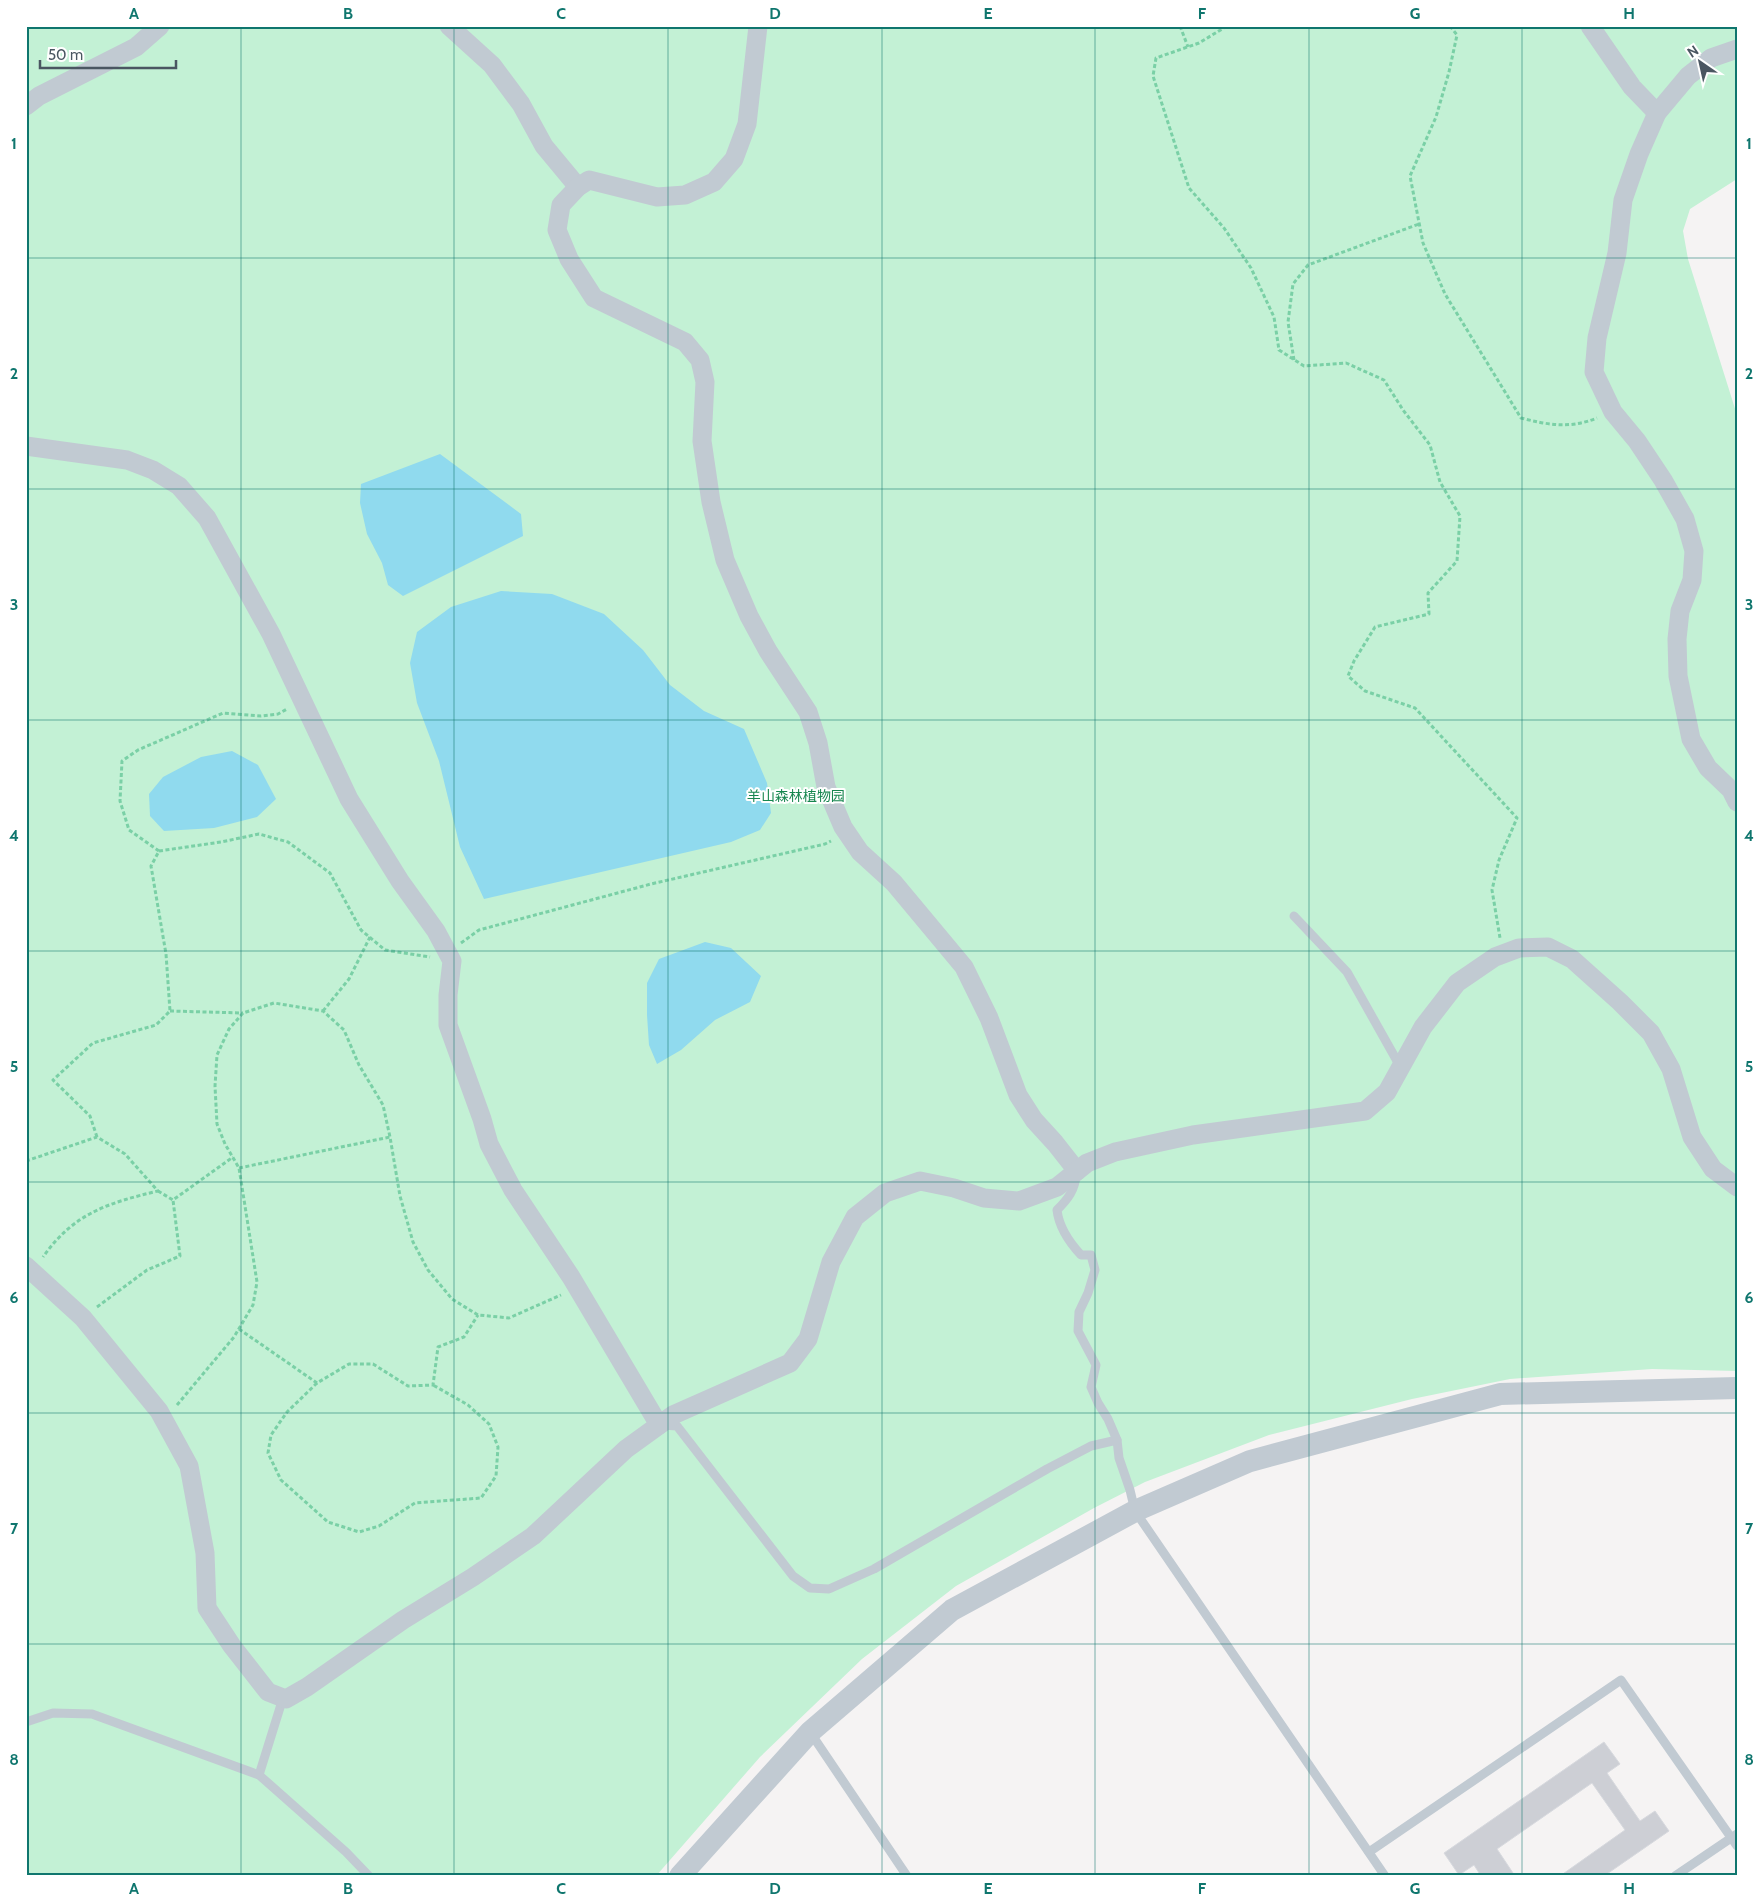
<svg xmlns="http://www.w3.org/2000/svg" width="1763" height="1902" viewBox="0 0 1763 1902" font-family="Cabin,'Noto Sans SC',sans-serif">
<rect width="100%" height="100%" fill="#f5f3f3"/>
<path fill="#c3f1d5" d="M26 26H1737V179L1690 209 1683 231 1688 259 1737 415V1371L1652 1369 1510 1379 1412 1399 1269 1435 1145 1482 1094 1508 956 1586 862 1659 760 1757 656 1876H26Z"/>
<g fill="#90daee">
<path d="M440 454 521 514 523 536 403 596 388 585 382 563 367 534 360 503 361 484Z"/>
<path d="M501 591 552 594 604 614 643 650 670 685 704 711 744 729 767 783 771 813 760 830 731 842 484 899 460 847 439 761 417 703 410 663 417 632 451 607Z"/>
<path d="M232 751 258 765 276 799 257 817 214 828 164 831 150 816 149 794 163 777 201 757Z"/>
<path d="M705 942 731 948 761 976 750 1002 715 1020 681 1050 657 1064 649 1045 647 1015V983L659 959Z"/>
</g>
<path fill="#cdcfd5" stroke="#d7d9de" d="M1604 1742 1620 1764 1607 1773 1640 1821 1655 1811 1669 1831 1604 1876H1560L1625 1830 1592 1783 1497 1849 1515 1876H1481L1474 1865 1459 1875 1444 1853Z"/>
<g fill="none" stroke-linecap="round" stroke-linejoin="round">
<g stroke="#7ad0a6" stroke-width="3" stroke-dasharray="4 2.5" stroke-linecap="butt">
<path d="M1180 26 1188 47"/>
<path d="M1227 26 1199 43 1156 58 1153 76 1189 188 1224 228 1251 268 1274 317 1279 350 1304 366 1346 363 1384 380 1403 410 1430 445 1440 482 1460 516 1457 561 1428 593 1429 614 1375 627 1354 661 1348 676 1365 691 1415 708 1517 818 1499 860 1492 890 1500 938"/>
<path d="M1450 26 1457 35 1449 72 1436 117 1410 176 1423 243 1445 294 1521 418C1549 425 1569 429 1597 418"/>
<path d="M1294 360 1288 322 1293 284 1308 265 1419 224"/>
<path d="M159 851 221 842 259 834 288 842 330 873 361 930 385 950 430 957"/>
<path d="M461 943 479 930 651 884 825 844 831 841"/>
<path d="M170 1011 243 1013"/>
<path d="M323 1011 349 979 370 937"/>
<path d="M97 1137 90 1116 53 1080 93 1043 156 1025 170 1011 166 954 151 866 159 851 129 830 120 801 122 761 138 750 223 713 261 716 278 714 287 709"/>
<path d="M26 1161 97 1137 125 1154 158 1191C108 1203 74 1213 43 1257"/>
<path d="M239 1168 390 1137"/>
<path d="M158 1191 173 1200 233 1157"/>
<path d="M97 1307 147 1270 180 1256 173 1200"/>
<path d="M239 1329 317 1383 349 1364H373L408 1386 433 1385 438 1347 464 1337 478 1315"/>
<path d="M317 1383 287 1412 271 1435 268 1453 281 1480 328 1522 359 1532 379 1526 415 1503 481 1498 496 1476 498 1447 489 1424 468 1405 433 1385"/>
<path d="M177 1405 234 1337 253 1305 257 1282 239 1168 225 1144 217 1124 215 1086 217 1055 229 1029 243 1013 274 1003 323 1011 344 1030 359 1065 383 1105 390 1137 400 1196 413 1242 428 1270 452 1299 478 1315 509 1318 561 1295"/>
</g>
<g stroke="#c1cad2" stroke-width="9">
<path d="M1294 916 1347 972 1401 1068"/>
<path d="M1076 1175C1075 1190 1068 1199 1057 1210 1059 1228 1069 1242 1081 1255H1091L1095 1270 1088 1293 1079 1312 1078 1331 1096 1365 1091 1387 1098 1403 1108 1419 1117 1440 1119 1458 1130 1490 1135 1511 1385 1876"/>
<path d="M662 1425 677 1426 793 1576 810 1588 829 1589 874 1569 1047 1469 1091 1446 1117 1440"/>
<path d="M26 1722 53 1713 92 1714 259 1775 346 1852 369 1876"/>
<path d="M810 1732 907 1876"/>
<path d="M259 1775 283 1698"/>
<path d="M1369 1852 1621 1680 1737 1846"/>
<path d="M1675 1876 1737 1834"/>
</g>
<g stroke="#c1cad2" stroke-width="19">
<path d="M449 26 492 65 521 104 544 146 578 187"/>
<path d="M758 26 747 124 734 159 714 182 685 195 657 197 589 180 578 187 561 205 557 230 569 259 594 298 685 342 700 360 705 382 702 441 711 502 725 560 749 616 768 651 808 712 818 743 826 787 843 827 860 852 894 883 964 967 989 1018 1018 1095 1034 1120 1055 1143 1077 1171"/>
<path d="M1590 26 1632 87 1657 113"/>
<path d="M1737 49 1711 58 1688 76 1657 113 1639 154 1623 200 1617 253 1597 338 1594 372 1613 412 1637 441 1663 480 1685 519 1694 551 1692 580 1680 611 1677 639 1678 676 1691 739 1708 768 1731 790 1737 802"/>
<path d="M26 106 39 96 136 47 160 26"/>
<path d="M26 446 127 460 153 470 179 486 207 518 271 634 349 799 400 881 436 931 452 961 448 995V1025L482 1119 489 1144 513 1190 571 1277 659 1425"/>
<path d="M26 1266 83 1318 159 1411 189 1466 205 1553 207 1608 232 1646 268 1692 286 1699 307 1687 403 1620 473 1577 533 1536 626 1449 673 1415 790 1363 808 1339 831 1262 855 1217 885 1193 920 1181 954 1188 984 1198 1019 1201 1057 1187 1087 1163 1115 1152 1193 1135 1365 1111 1387 1092 1423 1027 1457 983 1495 957 1519 948 1548 947 1572 959 1620 1002 1651 1033 1671 1069 1692 1137 1713 1169 1737 1187"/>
</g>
<path stroke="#c1cad2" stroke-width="22" d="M680 1876 810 1732 952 1610 1135 1511 1250 1461 1500 1394 1737 1388"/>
</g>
<path fill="none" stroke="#0f766e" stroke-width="1" stroke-opacity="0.55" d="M241 26V1876M454 26V1876M668 26V1876M882 26V1876M1095 26V1876M1309 26V1876M1522 26V1876M26 258H1737M26 489H1737M26 720H1737M26 951H1737M26 1182H1737M26 1413H1737M26 1644H1737"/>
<g text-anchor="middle" stroke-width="4" stroke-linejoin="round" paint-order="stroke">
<g font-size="14" fill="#17864f" stroke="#fff">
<text x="796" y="801">羊山森林植物园</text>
</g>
</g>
<rect width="1763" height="1902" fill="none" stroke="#ffffff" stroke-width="55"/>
<g transform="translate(1700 62) rotate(326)" stroke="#ffffff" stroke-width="4" paint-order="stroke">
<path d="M0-4L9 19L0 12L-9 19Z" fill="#4a5661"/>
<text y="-8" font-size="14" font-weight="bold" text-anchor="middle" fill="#4a5661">N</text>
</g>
<path d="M40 60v8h136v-8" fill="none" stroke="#4a5661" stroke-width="2.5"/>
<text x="48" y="60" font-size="15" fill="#4a5661" stroke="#ffffff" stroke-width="4" paint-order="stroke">50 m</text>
<rect x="28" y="28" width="1708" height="1846" fill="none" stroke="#0f766e" stroke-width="2"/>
<g font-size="16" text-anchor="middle" font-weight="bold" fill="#0f766e">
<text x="134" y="19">A</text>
<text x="348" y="19">B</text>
<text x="561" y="19">C</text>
<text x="775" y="19">D</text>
<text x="988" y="19">E</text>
<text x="1202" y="19">F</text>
<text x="1415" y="19">G</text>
<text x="1629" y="19">H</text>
<text x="14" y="149">1</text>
<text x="1749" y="149">1</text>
<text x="14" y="379">2</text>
<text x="1749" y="379">2</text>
<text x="14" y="610">3</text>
<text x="1749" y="610">3</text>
<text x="14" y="841">4</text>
<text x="1749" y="841">4</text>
<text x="14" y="1072">5</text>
<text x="1749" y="1072">5</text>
<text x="14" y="1303">6</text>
<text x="1749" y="1303">6</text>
<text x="14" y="1534">7</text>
<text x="1749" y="1534">7</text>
<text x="14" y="1765">8</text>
<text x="1749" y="1765">8</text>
<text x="134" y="1894">A</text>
<text x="348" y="1894">B</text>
<text x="561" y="1894">C</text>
<text x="775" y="1894">D</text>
<text x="988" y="1894">E</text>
<text x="1202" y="1894">F</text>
<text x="1415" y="1894">G</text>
<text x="1629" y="1894">H</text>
</g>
</svg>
